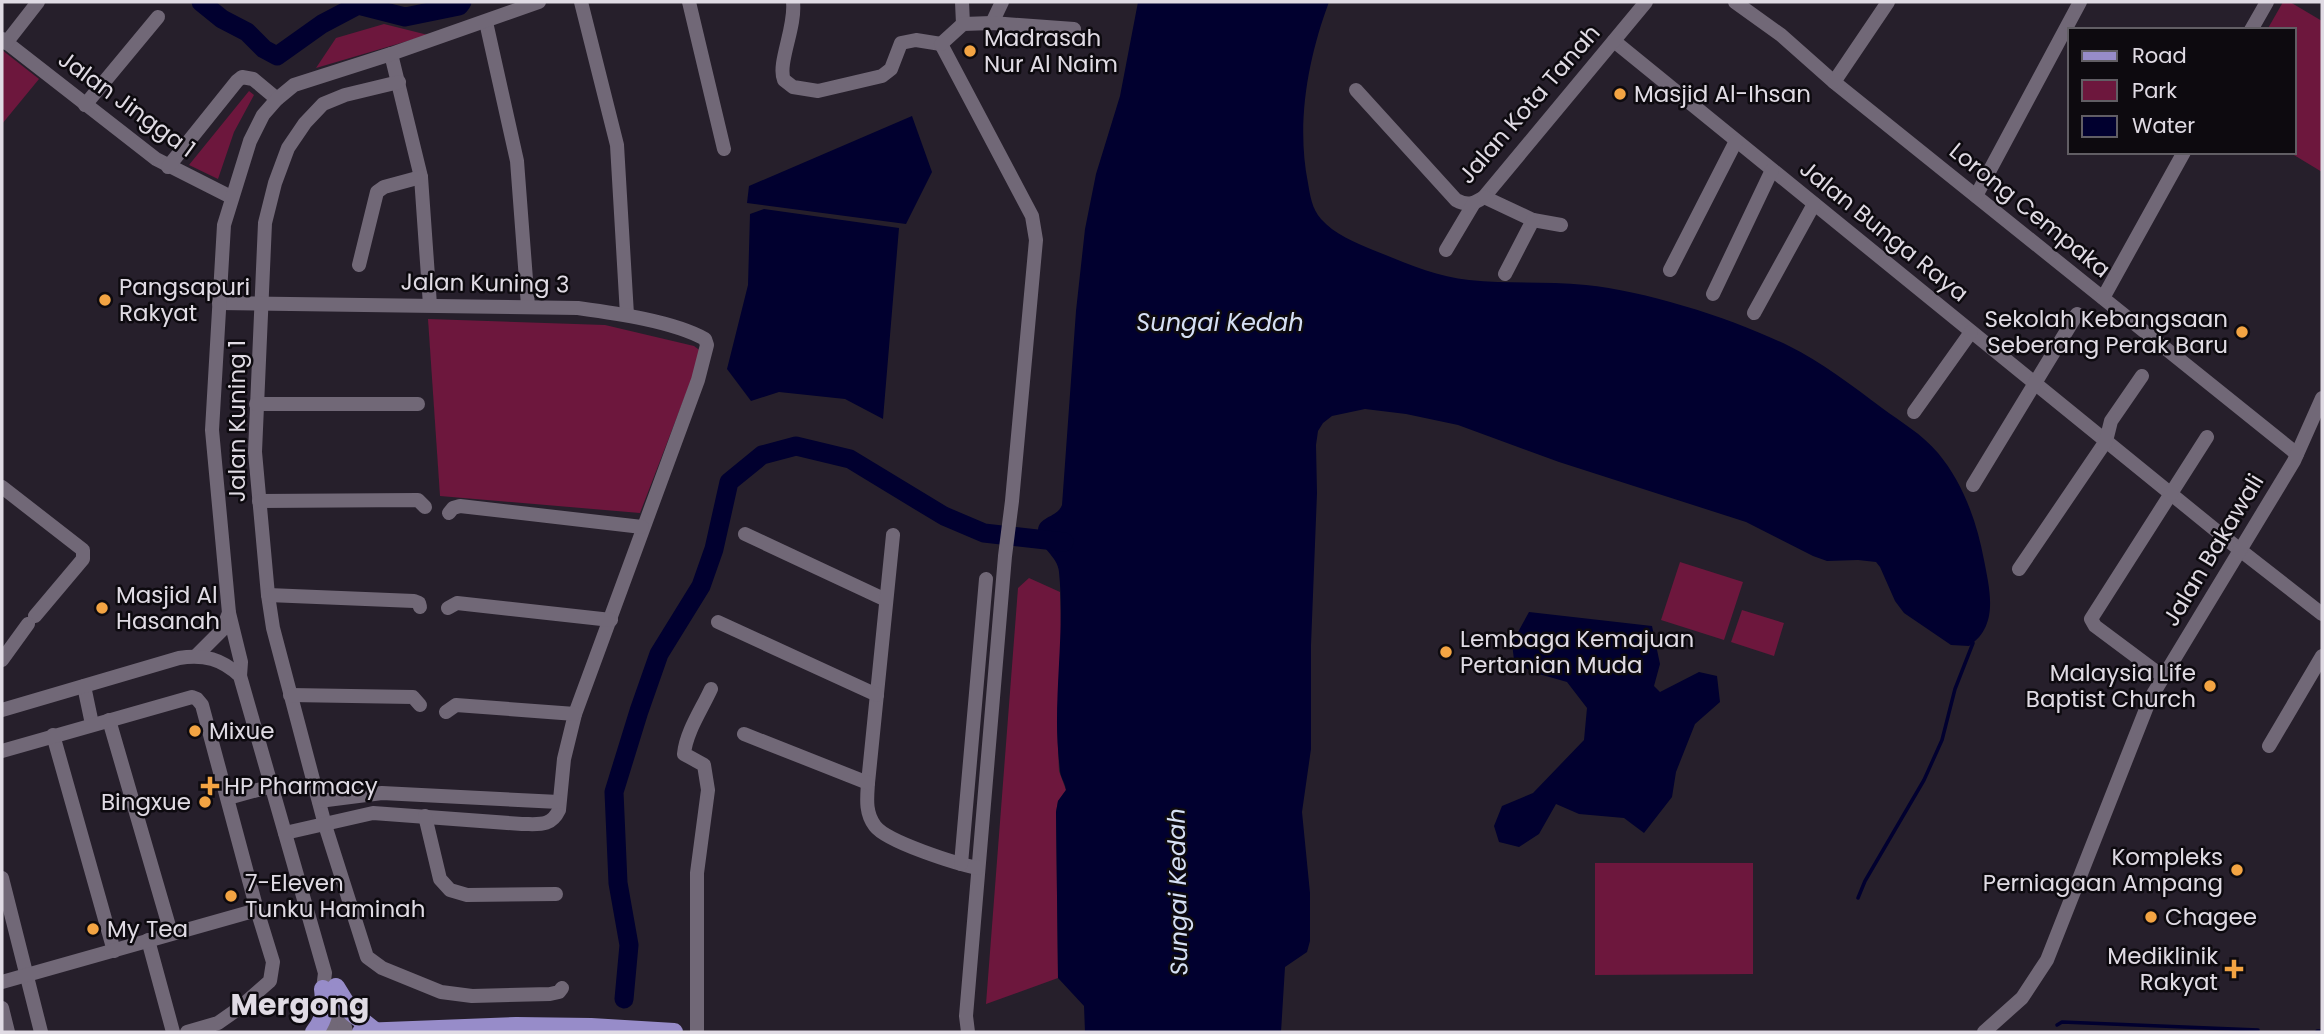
<svg xmlns="http://www.w3.org/2000/svg" width="2324" height="1034" viewBox="0 0 2324 1034" font-family="Poppins,sans-serif">
<rect width="100%" height="100%" fill="#261f2b"/>
<g fill="#6d173d">
<path d="M2283 2H2290L2322 21V172L2289 152H2294V30H2267Z"/>
<path d="M384 24 428 35 316 68 336 38Z"/>
<path d="M2 50 39 79 2 124Z"/>
<path d="M249 91 254 95 234 132 218 179 189 165Z"/>
<path d="M428 319 605 325 694 346 702 352 640 513 440 496Z"/>
<path d="M1680 562 1743 582 1724 640 1661 620Z"/>
<path d="M1029 578 1060 592 1061 633 1057 724 1059 771 1066 790 1058 801 1056 812 1058 978 986 1004 1018 588Z"/>
<path d="M1742 610 1784 623 1774 656 1731 642Z"/>
<path d="M1595 863H1753V974L1595 975Z"/>
</g>
<g fill="#01002f">
<path d="M1138 2H1329C1308 58 1296 123 1308 183 1310 195 1312 209 1321 219 1334 234 1356 243 1373 250 1404 262 1436 277 1469 280 1508 284 1547 281 1586 285 1647 291 1734 319 1789 346 1821 362 1853 386 1882 408 1901 422 1922 434 1938 453 1963 483 1977 522 1984 560 1990 591 1999 626 1969 646L1951 645 1904 613 1895 601 1880 567 1876 562 1858 560 1827 561 1813 556 1746 522 1559 462 1458 425 1406 414 1365 409 1332 416 1323 423 1318 431 1316 445 1317 493 1311 645V749L1302 812 1310 893V941L1307 952 1285 967 1281 1032H1085L1084 1006 1058 978 1056 812 1058 801 1066 790C1065 782 1060 777 1060 770 1058 754 1057 737 1057 722 1057 671 1064 622 1059 572 1058 555 1037 547 1038 530 1039 516 1057 518 1062 505L1076 311 1085 229 1096 174 1120 96Z"/>
<path d="M912 116 932 172 906 224 747 203 749 186Z"/>
<path d="M764 209 899 228 883 419 845 399 779 392 751 401 727 369 748 285 750 214Z"/>
<path d="M1529 612 1652 626 1660 664 1654 686 1660 692 1699 672 1717 676 1720 702 1695 724 1676 772 1672 797 1644 833 1624 818 1579 814 1556 804 1539 834 1519 847 1499 842 1494 826 1502 806 1533 793 1584 740 1587 708 1567 682 1532 672 1514 660 1512 643Z"/>
</g>
<g fill="none" stroke-linecap="round" stroke-linejoin="round">
<g stroke="#01002f" stroke-width="3.5">
<path d="M1858 898 1865 881 1924 780 1942 740 1955 689 1973 643 1971 640"/>
<path d="M2057 1025 2062 1022 2258 1030"/>
<path d="M2317 1031H2322"/>
</g>
<g stroke="#01002f" stroke-width="19">
<path d="M201 2 222 19 247 32 264 49 277 56 322 24 358 5 405 17 459 6 462 2"/>
<path d="M624 999 629 945 618 883 614 792 639 711 659 654 701 586 714 549 729 482 762 455 796 446 850 459 944 516 984 533 1064 542"/>
</g>
<g stroke="#716877" stroke-width="14">
<path d="M581 2 617 145 627 315"/>
<path d="M689 2 724 149"/>
<path d="M793 2C796 27 777 64 784 80L793 87 818 91 882 76 891 69 901 43 916 40 941 44"/>
<path d="M962 2 963 24"/>
<path d="M1735 2 1781 35 1834 82 2297 454"/>
<path d="M486 22 517 161 528 306"/>
<path d="M992 23 1002 2"/>
<path d="M2251 30 2267 2"/>
<path d="M2 39 156 159 231 197"/>
<path d="M1614 41 2240 550 2322 614"/>
<path d="M6 43 38 2"/>
<path d="M941 44 1032 216 1036 240 1012 501 1005 556 966 1016 968 1032"/>
<path d="M941 44 963 24 992 23 1074 29"/>
<path d="M391 54 421 177 430 305"/>
<path d="M399 82 345 95 323 104 305 123 288 148 275 183 265 223 255 452 268 595 273 628 325 825 367 957 382 968 441 992 472 996 550 994 559 992 562 988"/>
<path d="M1834 82 1888 2"/>
<path d="M1356 90 1456 200C1467 206 1474 204 1484 197L1646 2"/>
<path d="M85 105 158 17"/>
<path d="M168 167 237 81 242 77 253 79 277 99"/>
<path d="M1976 196 2080 2"/>
<path d="M1484 197 1533 220 1561 225"/>
<path d="M1446 250 1474 203"/>
<path d="M359 265 377 192 384 187 421 177"/>
<path d="M1670 270 1736 141"/>
<path d="M1505 274 1533 220"/>
<path d="M1713 294 1772 170"/>
<path d="M2103 298 2184 152"/>
<path d="M219 303 578 308C614 313 673 321 705 339L707 345 698 380 575 714 564 759 559 810C551 827 539 824 522 824L373 813 285 833"/>
<path d="M1754 313 1814 204"/>
<path d="M256 404H418"/>
<path d="M1914 412 1971 332"/>
<path d="M1973 485 2077 314"/>
<path d="M2 487 83 550V559L35 616"/>
<path d="M259 501 418 500 425 507"/>
<path d="M449 513 453 508 460 506 642 527"/>
<path d="M745 534 886 600"/>
<path d="M893 535 868 783C867 798 865 813 875 826 887 842 957 864 978 868"/>
<path d="M2019 569 2106 441 2111 421 2142 376"/>
<path d="M268 595 414 601 419 603 420 607"/>
<path d="M448 608 457 603 611 620"/>
<path d="M718 622 877 695"/>
<path d="M196 656 222 630 229 613"/>
<path d="M2 660 28 624"/>
<path d="M240 676 241 662 229 613 212 430 224 225 250 141 263 115 277 99 294 85 391 54 539 2"/>
<path d="M2162 676 2095 626 2091 619 2207 437"/>
<path d="M84 686 92 724"/>
<path d="M290 695 413 697 420 705"/>
<path d="M2 710 179 658C204 654 222 659 240 676L325 973 323 989 333 1032"/>
<path d="M446 712 456 705 575 714"/>
<path d="M109 720 171 933"/>
<path d="M744 734 868 783"/>
<path d="M53 735 114 951"/>
<path d="M2269 746 2322 656"/>
<path d="M2 751 192 697 197 699 202 705 257 910 273 962 270 981 238 1009 218 1023 187 1032"/>
<path d="M228 798 272 786"/>
<path d="M319 801 382 793 559 802"/>
<path d="M425 816 440 879 450 890 467 895 556 894"/>
<path d="M961 864 986 579"/>
<path d="M2 878 41 1032"/>
<path d="M148 940 173 1032"/>
<path d="M2 982 257 910"/>
<path d="M338 995 346 1032"/>
<path d="M2 1008 8 1032"/>
<path d="M697 1032V873L708 790 704 765 684 754C686 732 702 709 711 689"/>
<path d="M1984 1032 2022 998 2047 960 2150 699 2294 461 2322 398"/>
</g>
<g stroke="#978cc9" stroke-width="18">
<path d="M336 987 352 1013 375 1031"/>
<path d="M314 1032C326 1018 325 1006 323 989"/>
<path d="M361 1032 516 1026 591 1027 674 1032"/>
</g>
</g>
<g fill="#f3a443" stroke="#0d0a0f" stroke-width="2.5">
<circle cx="970" cy="51" r="7"/>
<circle cx="1620" cy="94" r="7"/>
<circle cx="105" cy="300" r="7"/>
<circle cx="2242" cy="332" r="7"/>
<circle cx="102" cy="608" r="7"/>
<circle cx="1446" cy="652" r="7"/>
<circle cx="2210" cy="686" r="7"/>
<circle cx="195" cy="731" r="7"/>
<path d="M206.5 775.5h7v7h7v7h-7v7h-7v-7h-7v-7h7z"/>
<circle cx="205" cy="802" r="7"/>
<circle cx="2237" cy="870" r="7"/>
<circle cx="231" cy="896" r="7"/>
<circle cx="2151" cy="917" r="7"/>
<circle cx="93" cy="929" r="7"/>
<path d="M2230.5 958.5h7v7h7v7h-7v7h-7v-7h-7v-7h7z"/>
</g>
<g text-anchor="middle" stroke-width="5" stroke-linejoin="round" paint-order="stroke">
<g font-size="23" fill="#e0dbe4" stroke="#0d0a0f" text-anchor="start">
<text x="984" y="46">Madrasah<tspan x="984" dy="26">Nur Al Naim</tspan></text>
<text x="1634" y="102">Masjid Al-Ihsan</text>
<text x="119" y="295">Pangsapuri<tspan x="119" dy="26">Rakyat</tspan></text>
<text x="2228" y="327" text-anchor="end">Sekolah Kebangsaan<tspan x="2228" dy="26">Seberang Perak Baru</tspan></text>
<text x="116" y="603">Masjid Al<tspan x="116" dy="26">Hasanah</tspan></text>
<text x="1460" y="647">Lembaga Kemajuan<tspan x="1460" dy="26">Pertanian Muda</tspan></text>
<text x="2196" y="681" text-anchor="end">Malaysia Life<tspan x="2196" dy="26">Baptist Church</tspan></text>
<text x="209" y="739">Mixue</text>
<text x="224" y="794">HP Pharmacy</text>
<text x="191" y="810" text-anchor="end">Bingxue</text>
<text x="2223" y="865" text-anchor="end">Kompleks<tspan x="2223" dy="26">Perniagaan Ampang</tspan></text>
<text x="245" y="891">7-Eleven<tspan x="245" dy="26">Tunku Haminah</tspan></text>
<text x="2165" y="925">Chagee</text>
<text x="107" y="937">My Tea</text>
<text x="2218" y="964" text-anchor="end">Mediklinik<tspan x="2218" dy="26">Rakyat</tspan></text>
</g>
<g font-size="23" fill="#e0dbe4" stroke="#0d0a0f">
<text transform="translate(127 104) rotate(36)" y="8">Jalan Jingga 1</text>
<text transform="translate(1529 104) rotate(-49)" y="8">Jalan Kota Tanah</text>
<text transform="translate(2030 210) rotate(39)" y="8">Lorong Cempaka</text>
<text transform="translate(1884 231) rotate(39)" y="8">Jalan Bunga Raya</text>
<text transform="translate(485 283) rotate(1)" y="8">Jalan Kuning 3</text>
<text transform="translate(237 421) rotate(-90)" y="8">Jalan Kuning 1</text>
<text transform="translate(2213 550) rotate(-59)" y="8">Jalan Bakawali</text>
</g>
<g font-size="24" font-style="italic" fill="#d6e0f5" stroke="#0d0a0f">
<text x="1220" y="331">Sungai Kedah</text>
<text transform="translate(1178 892) rotate(-91)" y="8">Sungai Kedah</text>
</g>
<g font-size="30" font-weight="bold" fill="#e0dbe4" stroke="#0d0a0f">
<text x="300" y="1015">Mergong</text>
</g>
</g>
<rect width="2324" height="1034" fill="none" stroke="#e0dbe4" stroke-width="7"/>
<rect x="2068" y="28" width="228" height="126" fill="#0d0a0f" stroke="#615e64" stroke-width="2"/>
<rect x="2082" y="51" width="35" height="10" fill="#978cc9" stroke="#615e64" stroke-width="2"/>
<text x="2132" y="63" font-size="21" fill="#e0dbe4">Road</text>
<rect x="2082" y="80" width="35" height="21" fill="#6d173d" stroke="#615e64" stroke-width="2"/>
<text x="2132" y="98" font-size="21" fill="#e0dbe4">Park</text>
<rect x="2082" y="116" width="35" height="21" fill="#01002f" stroke="#615e64" stroke-width="2"/>
<text x="2132" y="133" font-size="21" fill="#e0dbe4">Water</text>
</svg>
